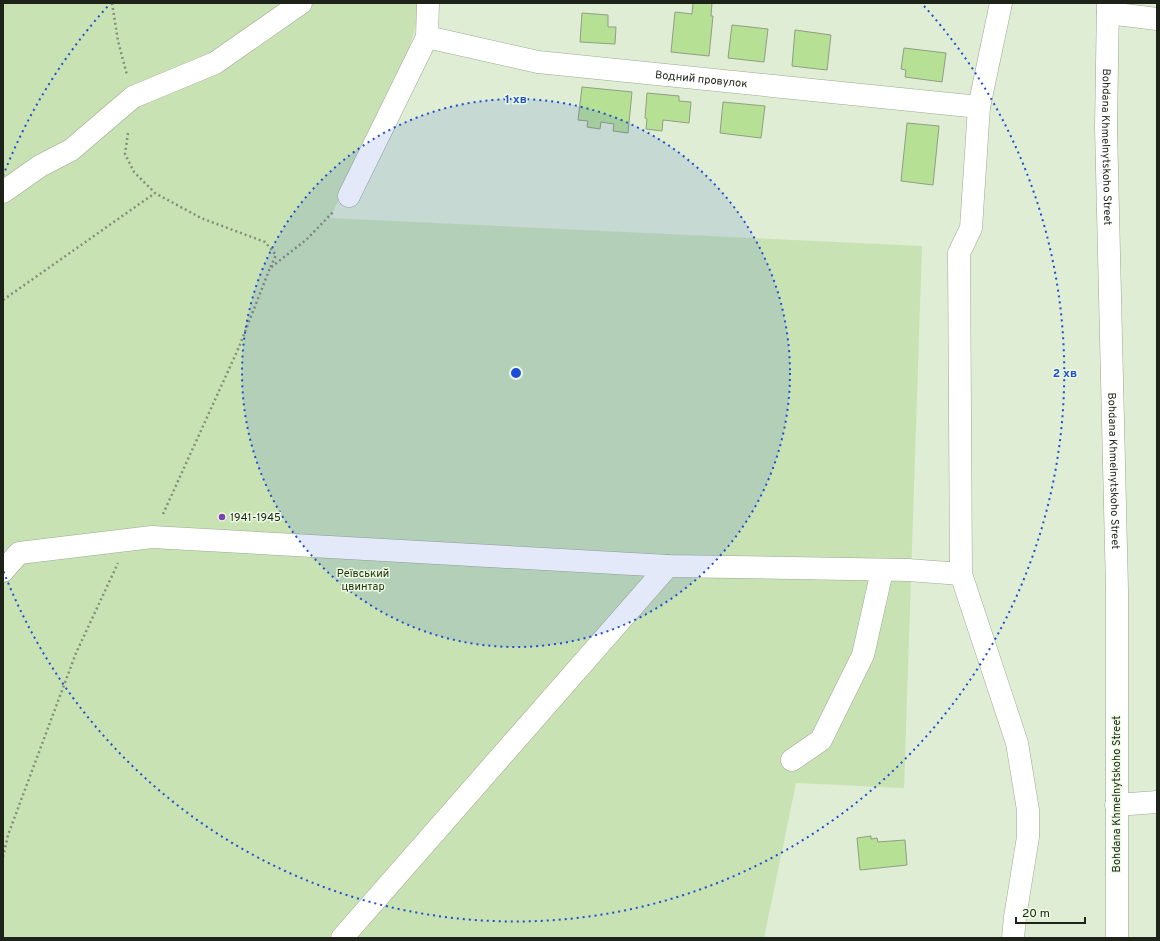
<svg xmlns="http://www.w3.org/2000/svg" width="1160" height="941" viewBox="0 0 1160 941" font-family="Overpass,sans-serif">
<rect width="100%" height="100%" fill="#deedd3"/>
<path fill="#c8e2b3" d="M3 3H422L409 49 330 218 922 246 904 788 796 783 764 938H3Z"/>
<g fill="#b6e094" stroke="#909e86">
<path d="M693 3H712L711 16H713L709 56 671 52 675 12 692 14Z"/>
<path d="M582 13 608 15V27H616L615 44 580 42Z"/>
<path d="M732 25 768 29 764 62 728 58Z"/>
<path d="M795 30 831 35 827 70 792 66Z"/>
<path d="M904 48 946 53 942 82 905 77 906 70 901 69Z"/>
<path d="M582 87 632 92 628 133 613 131 614 124 601 122 600 129 587 127 588 121 578 120Z"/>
<path d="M647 93 679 96V101L691 102 689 123 663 120 662 131 646 129 647 119 645 118Z"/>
<path d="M723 102 765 106 761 138 720 133Z"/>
<path d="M907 123 939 126 933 185 901 181Z"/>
<path d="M871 836V839L877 838 878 842 905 840 907 865 860 870 857 838Z"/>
</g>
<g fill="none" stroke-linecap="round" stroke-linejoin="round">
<defs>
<g id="minor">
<path d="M1001 3 979 107 971 228 959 253 961 574 1017 743 1028 810V837L1015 917 1013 938"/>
<path d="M1108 13 1157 19"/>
<path id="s1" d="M427 37 538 62 979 107"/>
<path d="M3 192 40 166 71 150 133 97 215 63 301 3"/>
<path d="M349 196 427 37 428 3"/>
<path d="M3 571 19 553 152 537 668 566 908 570 961 574"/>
<path d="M792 760 821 740 863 655 882 571"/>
<path d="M1116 805 1157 802"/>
<path d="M342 938 668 566"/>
</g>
<g id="major">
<path id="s2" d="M1108 3 1106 127 1117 590V938"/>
</g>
</defs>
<use href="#minor" stroke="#9ba991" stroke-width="23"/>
<use href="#major" stroke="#9ba991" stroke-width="23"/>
<g stroke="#848e7c" stroke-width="2.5" stroke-dasharray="2 3" stroke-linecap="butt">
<path d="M112 3 118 41 127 75"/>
<path d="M128 133 125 154 134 172 155 193 201 218 265 242 276 255 270 268"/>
<path d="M3 300 155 193"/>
<path d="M163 514 239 347 270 268 306 240 333 212"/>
<path d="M3 857 8 835 76 653 118 563"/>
</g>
<use href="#minor" stroke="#fff" stroke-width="22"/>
<use href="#major" stroke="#fff" stroke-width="22"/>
</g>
<circle cx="516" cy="373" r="274" fill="#1d4ed8" fill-opacity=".12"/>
<g fill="none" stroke="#1d4ed8" stroke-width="2" stroke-dasharray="2 4">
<circle cx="516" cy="373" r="274"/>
<path d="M3 176A549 549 0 0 1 108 6M924 6A549 549 0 1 1 3 570"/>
</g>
<circle fill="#823fb3" stroke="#ebfae0" stroke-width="1.5" cx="222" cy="517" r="4"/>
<g text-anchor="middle" stroke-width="3" stroke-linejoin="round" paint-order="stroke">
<g font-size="11" fill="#1e231a" stroke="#ebfae0">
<text dy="4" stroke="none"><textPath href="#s1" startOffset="278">Водний провулок</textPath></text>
<text dy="4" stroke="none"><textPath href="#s2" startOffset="144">Bohdana Khmelnytskoho Street</textPath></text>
<text dy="4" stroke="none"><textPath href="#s2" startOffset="468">Bohdana Khmelnytskoho Street</textPath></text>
<text transform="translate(1116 794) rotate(-90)" y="4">Bohdana Khmelnytskoho Street</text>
</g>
<g font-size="11" fill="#1e231a" stroke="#ebfae0" text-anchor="start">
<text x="230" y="521">1941-1945</text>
</g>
<g font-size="11" fill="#1f2f10" stroke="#ebfae0">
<text x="363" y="577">Реївський<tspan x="363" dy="13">цвинтар</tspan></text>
</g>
</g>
<circle cx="516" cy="373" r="6" fill="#1d4ed8" stroke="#ebfae0" stroke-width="2"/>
<g font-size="12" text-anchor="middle" font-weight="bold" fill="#1d4ed8" stroke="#ebfae0" stroke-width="3" stroke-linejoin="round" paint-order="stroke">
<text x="516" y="103">1 хв</text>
<text x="1065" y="377">2 хв</text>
</g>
<rect width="1160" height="941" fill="none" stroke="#1e231a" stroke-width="8"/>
<path d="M1016 917v6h69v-6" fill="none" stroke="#1e231a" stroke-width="2"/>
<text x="1022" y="917" font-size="12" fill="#1e231a" stroke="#ebfae0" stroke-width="3" paint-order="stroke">20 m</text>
</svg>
